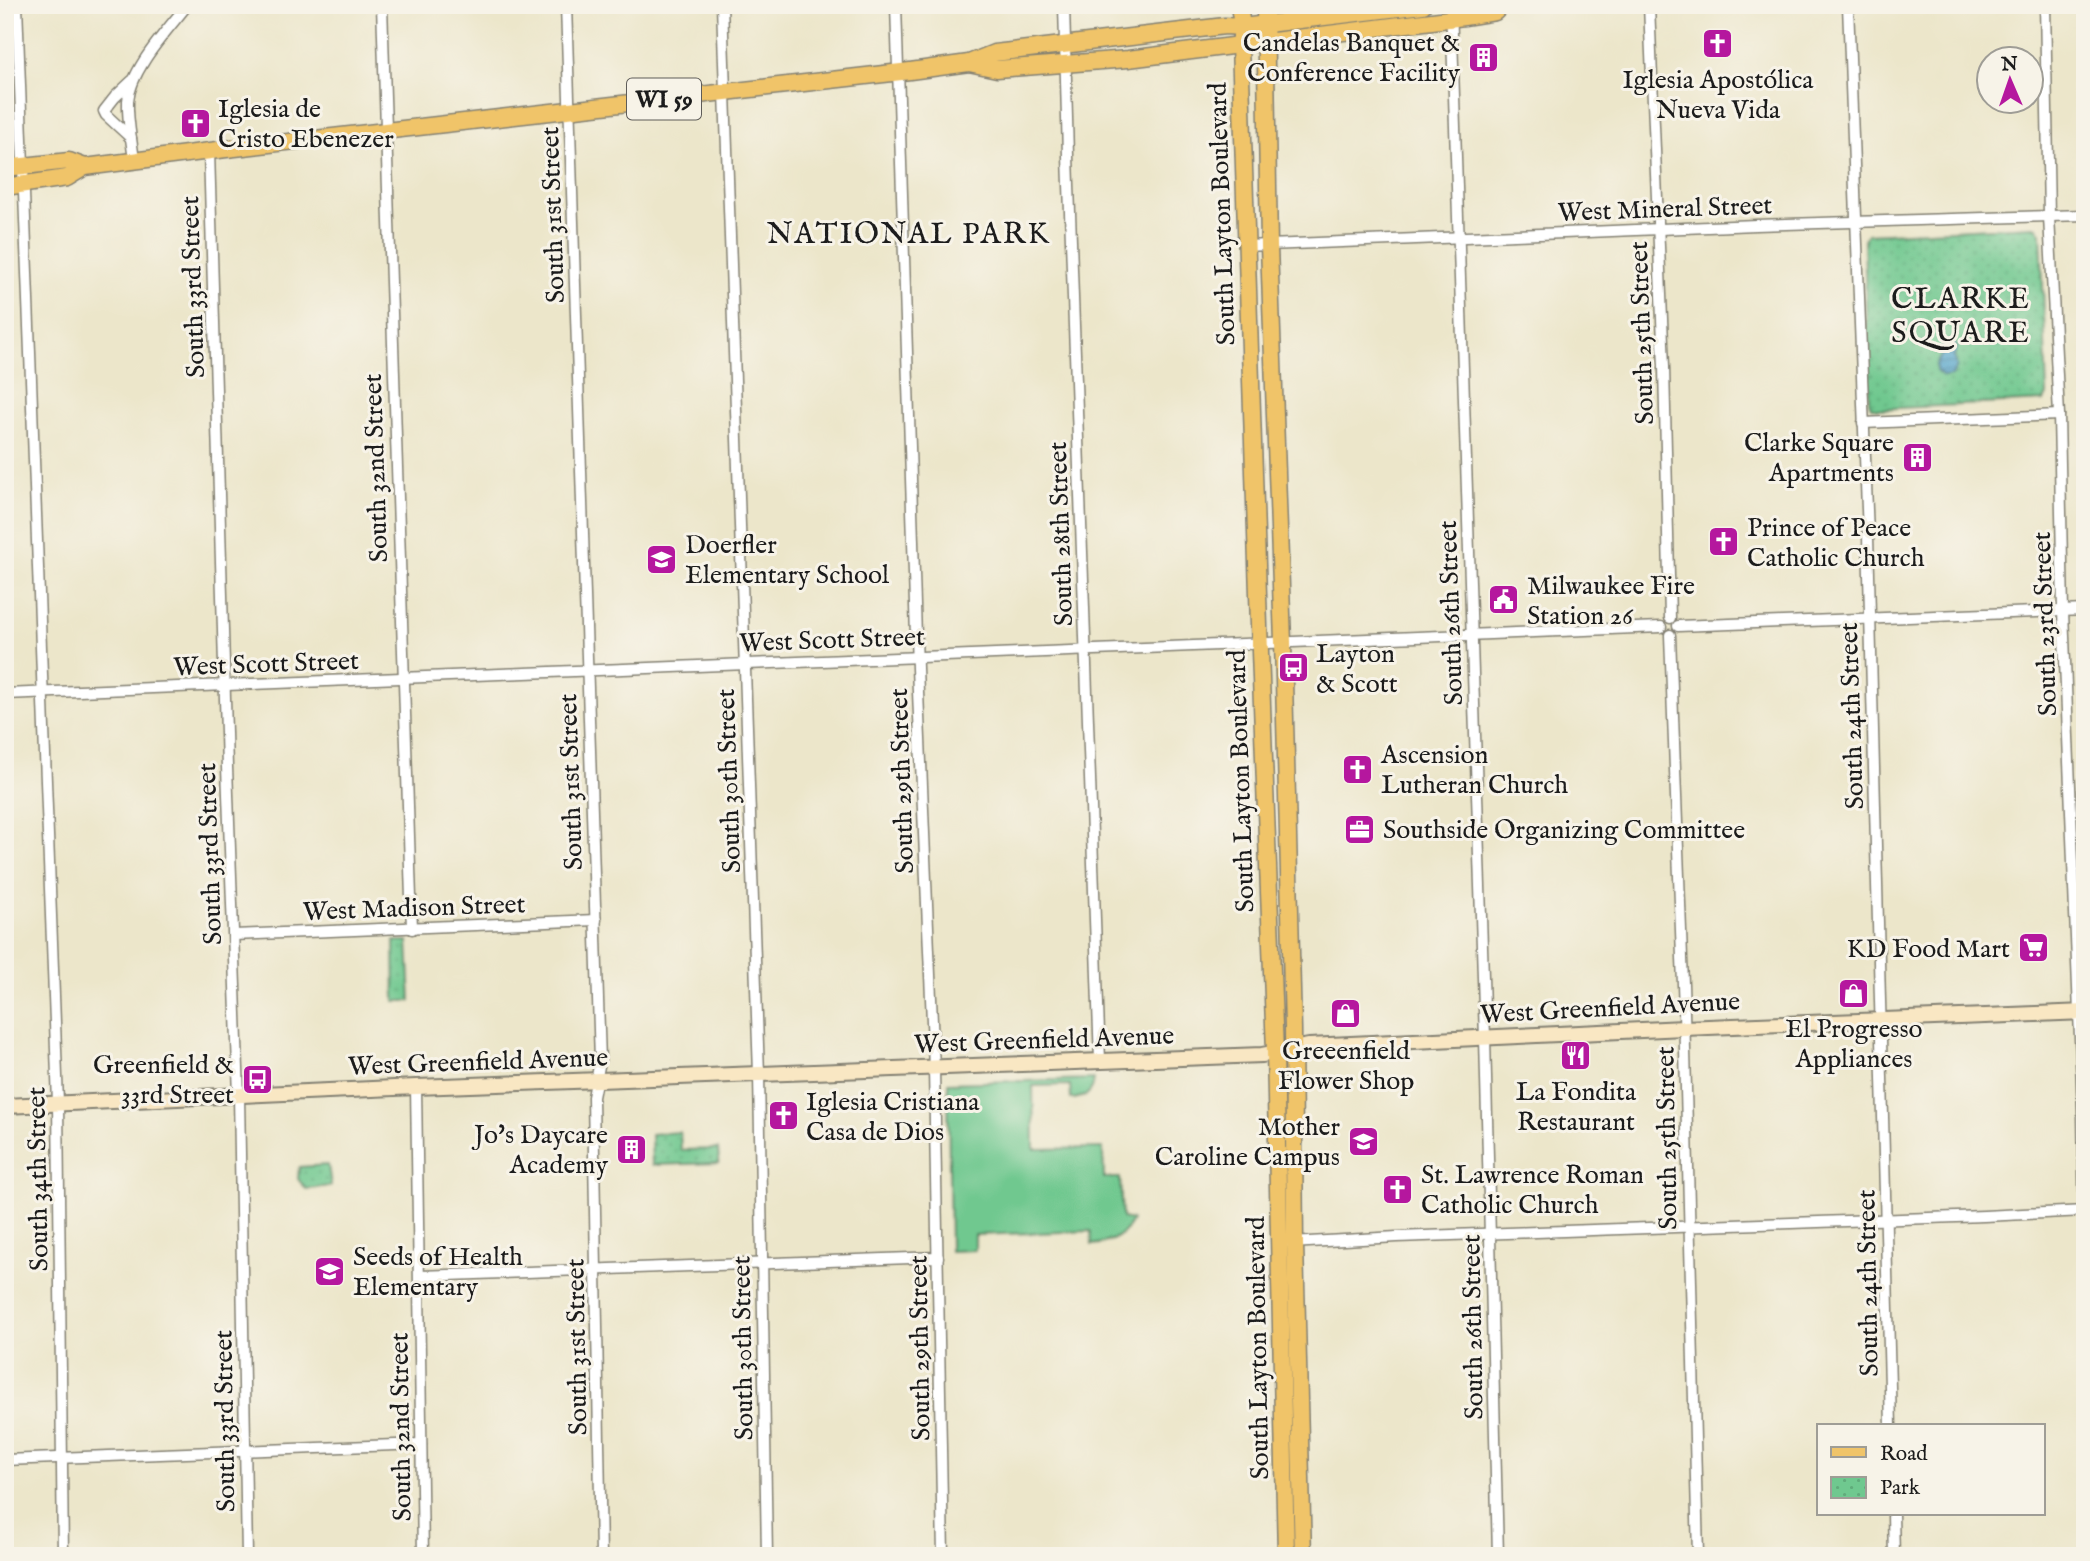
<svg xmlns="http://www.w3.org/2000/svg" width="2090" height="1561" viewBox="0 0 2090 1561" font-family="'IM FELL English',serif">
<defs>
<pattern id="park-dots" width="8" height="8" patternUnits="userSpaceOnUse" patternTransform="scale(1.75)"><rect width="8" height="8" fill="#6fc88f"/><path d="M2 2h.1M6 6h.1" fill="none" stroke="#60ab7b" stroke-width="1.8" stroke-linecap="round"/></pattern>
<pattern id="water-rules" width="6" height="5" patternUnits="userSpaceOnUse" patternTransform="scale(1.75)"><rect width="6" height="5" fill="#51a4cc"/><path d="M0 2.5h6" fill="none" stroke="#4285a5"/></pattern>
</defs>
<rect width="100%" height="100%" fill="#f7f3e8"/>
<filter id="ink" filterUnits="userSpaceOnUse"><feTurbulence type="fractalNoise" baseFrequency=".0143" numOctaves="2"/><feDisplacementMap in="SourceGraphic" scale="14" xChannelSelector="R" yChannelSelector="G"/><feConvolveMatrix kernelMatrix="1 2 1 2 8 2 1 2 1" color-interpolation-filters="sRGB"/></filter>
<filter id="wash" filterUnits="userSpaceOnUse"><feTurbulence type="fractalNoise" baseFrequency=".00686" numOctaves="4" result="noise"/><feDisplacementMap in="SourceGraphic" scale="28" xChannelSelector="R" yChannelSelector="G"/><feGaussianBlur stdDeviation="1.57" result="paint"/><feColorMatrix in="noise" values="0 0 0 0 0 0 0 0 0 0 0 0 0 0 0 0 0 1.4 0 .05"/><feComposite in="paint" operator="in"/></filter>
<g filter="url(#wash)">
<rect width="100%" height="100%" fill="#ece6ca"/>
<path fill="#6fc88f" stroke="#467256" stroke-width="2" d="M1094 1079C1093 1093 1085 1098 1071 1099L1070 1085 1033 1086 1034 1149 1103 1148 1104 1178H1120L1122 1218 1132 1220C1125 1237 1109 1243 1092 1245L1091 1231 975 1235V1250L950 1251 948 1083Z"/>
<g fill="url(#park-dots)" stroke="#467256" stroke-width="2">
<path d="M2034 226 2037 227 2041 233 2047 395 2044 401 1877 409 1871 407 1869 402 1864 240 1867 234Z"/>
<path d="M394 941H408L411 1001H395Z"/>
<path d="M680 1132 681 1150 718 1149 719 1163 652 1165 651 1134Z"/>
<path d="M328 1165 331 1186 306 1189 298 1179 299 1167Z"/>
</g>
<path fill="url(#water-rules)" stroke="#366074" stroke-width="2" d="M1950 341 1955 344 1957 348 1954 357 1957 367 1952 376 1943 377 1936 371V364L1941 356 1943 345Z"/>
</g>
<g filter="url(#ink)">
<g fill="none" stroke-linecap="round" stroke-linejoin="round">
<defs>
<g id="minor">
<path d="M17 5 58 1103 63 1556"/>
<path d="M382 5 412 929"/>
<path d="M566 5 600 1061 593 1097 601 1556"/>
<path d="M722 5 759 1074 767 1556"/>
<path d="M896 5 917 668 934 1069 943 1556"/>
<path d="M1064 5 1068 156 1100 1061"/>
<path d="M1451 5 1485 1038 1498 1556"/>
<path d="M1649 5 1664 367 1670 618"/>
<path d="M1848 5 1868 536 1891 1426"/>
<path d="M2045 5 2049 216 2059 415 2063 611 2083 1113 2085 1240"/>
<path d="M131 138 106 115 104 111 115 97 132 81"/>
<path d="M209 151 227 767 239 1096 247 1556"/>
<path d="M134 161C132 141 127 121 128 101 131 68 167 31 187 5"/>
<path d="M1246 246 1756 225 2085 215"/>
<path d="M1863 423 2059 415"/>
<path d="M1678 626 2085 610"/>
<path d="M1670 635 1684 1011 1698 1556"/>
<path d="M5 694 1661 627"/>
<path d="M234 935 596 920"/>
<path d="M416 1087 423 1556"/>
<path d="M1291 1243 1397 1237 1984 1216 2085 1211"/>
<path d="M420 1276 938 1257"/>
<path d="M5 1460 421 1444"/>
<path d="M1893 1514 1894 1556"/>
</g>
<path id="secondary" d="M5 1106 416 1087 1262 1055 1309 1046 1684 1028 2085 1012"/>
<g id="primary">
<path d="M1239 5 1242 27 1240 45 1259 625 1275 1052 1286 1556"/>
<path d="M1265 5 1269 246 1283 642 1293 1028 1295 1243 1303 1556"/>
<path d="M969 63 997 69 1128 59 1464 17 1495 12 1502 5"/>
<path d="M5 168 69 161 85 167"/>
<path d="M5 187 67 178 85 167 226 149 910 71 969 63 994 53 1225 26 1242 27 1423 5"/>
</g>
</defs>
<use href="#minor" stroke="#848173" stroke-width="13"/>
<use href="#secondary" stroke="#848173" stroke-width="18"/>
<use href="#primary" stroke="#848173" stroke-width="19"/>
<use href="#minor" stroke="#fff" stroke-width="10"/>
<use href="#secondary" stroke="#f9e7c3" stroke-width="14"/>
<use href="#primary" stroke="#f0c469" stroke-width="16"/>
</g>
</g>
<defs>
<symbol id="church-square" viewBox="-11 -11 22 22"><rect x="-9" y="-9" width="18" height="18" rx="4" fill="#b5179e" stroke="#f7f3e8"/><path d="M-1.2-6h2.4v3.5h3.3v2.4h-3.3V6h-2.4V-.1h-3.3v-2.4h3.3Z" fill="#fff"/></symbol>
<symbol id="building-square" viewBox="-11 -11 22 22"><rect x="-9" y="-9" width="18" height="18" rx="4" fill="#b5179e" stroke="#f7f3e8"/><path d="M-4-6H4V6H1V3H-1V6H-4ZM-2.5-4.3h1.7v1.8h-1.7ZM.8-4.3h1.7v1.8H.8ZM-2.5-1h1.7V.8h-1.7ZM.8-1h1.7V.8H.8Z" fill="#fff"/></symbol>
<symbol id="school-square" viewBox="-11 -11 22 22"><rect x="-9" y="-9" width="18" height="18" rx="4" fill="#b5179e" stroke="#f7f3e8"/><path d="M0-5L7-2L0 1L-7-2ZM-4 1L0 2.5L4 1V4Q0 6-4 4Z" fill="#fff"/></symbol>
<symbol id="civic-square" viewBox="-11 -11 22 22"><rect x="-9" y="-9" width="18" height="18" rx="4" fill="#b5179e" stroke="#f7f3e8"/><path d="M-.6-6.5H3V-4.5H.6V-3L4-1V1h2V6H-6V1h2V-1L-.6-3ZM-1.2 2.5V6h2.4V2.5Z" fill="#fff"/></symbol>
<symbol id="bus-square" viewBox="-11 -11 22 22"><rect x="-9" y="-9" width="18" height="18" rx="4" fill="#b5179e" stroke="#f7f3e8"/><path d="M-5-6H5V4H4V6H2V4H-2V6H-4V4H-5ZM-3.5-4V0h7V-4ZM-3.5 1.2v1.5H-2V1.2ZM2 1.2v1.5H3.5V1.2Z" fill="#fff"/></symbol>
<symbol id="office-square" viewBox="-11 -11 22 22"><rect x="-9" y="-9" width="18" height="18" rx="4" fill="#b5179e" stroke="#f7f3e8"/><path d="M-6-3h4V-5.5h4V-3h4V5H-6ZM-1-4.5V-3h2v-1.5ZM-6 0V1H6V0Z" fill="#fff"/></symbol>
<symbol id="supermarket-square" viewBox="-11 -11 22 22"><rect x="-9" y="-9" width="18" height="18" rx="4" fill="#b5179e" stroke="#f7f3e8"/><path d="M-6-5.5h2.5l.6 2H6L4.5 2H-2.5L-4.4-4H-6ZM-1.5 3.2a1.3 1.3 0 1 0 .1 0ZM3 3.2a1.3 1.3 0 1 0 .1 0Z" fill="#fff"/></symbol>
<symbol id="shop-square" viewBox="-11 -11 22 22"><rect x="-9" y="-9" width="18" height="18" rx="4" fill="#b5179e" stroke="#f7f3e8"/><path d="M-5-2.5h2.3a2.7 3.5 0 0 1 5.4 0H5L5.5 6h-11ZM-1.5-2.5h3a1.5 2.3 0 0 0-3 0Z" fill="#fff"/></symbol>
<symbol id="restaurant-square" viewBox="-11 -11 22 22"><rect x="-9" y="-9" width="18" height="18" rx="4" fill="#b5179e" stroke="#f7f3e8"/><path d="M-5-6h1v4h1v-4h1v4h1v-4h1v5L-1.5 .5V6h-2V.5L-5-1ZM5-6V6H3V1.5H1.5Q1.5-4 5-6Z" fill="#fff"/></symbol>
</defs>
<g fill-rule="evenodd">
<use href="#church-square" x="1700" y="26" width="35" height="35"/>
<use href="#building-square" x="1466" y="40" width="35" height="35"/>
<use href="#church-square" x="178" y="106" width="35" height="35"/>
<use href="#building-square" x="1900" y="440" width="35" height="35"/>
<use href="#church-square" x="1706" y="524" width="35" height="35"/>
<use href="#school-square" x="644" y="542" width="35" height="35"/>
<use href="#civic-square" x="1486" y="582" width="35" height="35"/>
<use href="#bus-square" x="1276" y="650" width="35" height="35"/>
<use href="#church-square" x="1340" y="752" width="35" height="35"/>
<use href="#office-square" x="1342" y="812" width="35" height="35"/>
<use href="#supermarket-square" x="2016" y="930" width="35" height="35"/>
<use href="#shop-square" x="1836" y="976" width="35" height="35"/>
<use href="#shop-square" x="1328" y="996" width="35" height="35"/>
<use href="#restaurant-square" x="1558" y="1038" width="35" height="35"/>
<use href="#bus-square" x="240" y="1062" width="35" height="35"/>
<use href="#church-square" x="766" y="1098" width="35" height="35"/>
<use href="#school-square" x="1346" y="1124" width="35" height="35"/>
<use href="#building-square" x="614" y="1132" width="35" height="35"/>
<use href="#church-square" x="1380" y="1172" width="35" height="35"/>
<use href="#school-square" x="312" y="1254" width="35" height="35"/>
</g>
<g text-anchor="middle" stroke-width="6" stroke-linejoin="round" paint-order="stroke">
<rect fill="#f7f3e8" stroke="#5e5c59" stroke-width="2" x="627" y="78.5" width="74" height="41" rx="5"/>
<g font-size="24" font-weight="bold" fill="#1c1c1c">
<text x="664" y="107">WI 59</text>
</g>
<g font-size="26" fill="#1c1c1c" stroke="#f7f3e8" text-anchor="start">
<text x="1460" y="51" text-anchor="end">Candelas Banquet &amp;<tspan x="1460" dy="30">Conference Facility</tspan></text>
<text x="1718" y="88" text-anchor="middle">Iglesia Apostólica<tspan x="1718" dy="30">Nueva Vida</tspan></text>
<text x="218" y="117">Iglesia de<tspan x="218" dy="30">Cristo Ebenezer</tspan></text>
<text x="1894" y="451" text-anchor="end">Clarke Square<tspan x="1894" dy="30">Apartments</tspan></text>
<text x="1747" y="536">Prince of Peace<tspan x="1747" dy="30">Catholic Church</tspan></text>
<text x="685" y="553">Doerfler<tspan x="685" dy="30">Elementary School</tspan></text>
<text x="1527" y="594">Milwaukee Fire<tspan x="1527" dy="30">Station 26</tspan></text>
<text x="1316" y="662">Layton<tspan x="1316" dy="30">&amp; Scott</tspan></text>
<text x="1381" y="763">Ascension<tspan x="1381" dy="30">Lutheran Church</tspan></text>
<text x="1383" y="838">Southside Organizing Committee</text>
<text x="2010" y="957" text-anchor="end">KD Food Mart</text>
<text x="1854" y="1037" text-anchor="middle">El Progresso<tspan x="1854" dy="30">Appliances</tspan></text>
<text x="1346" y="1059" text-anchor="middle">Greeenfield<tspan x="1346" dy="30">Flower Shop</tspan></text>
<text x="234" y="1073" text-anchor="end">Greenfield &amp;<tspan x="234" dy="30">33rd Street</tspan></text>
<text x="1576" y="1100" text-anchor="middle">La Fondita<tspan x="1576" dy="30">Restaurant</tspan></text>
<text x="806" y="1110">Iglesia Cristiana<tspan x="806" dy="30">Casa de Dios</tspan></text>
<text x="1340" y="1135" text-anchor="end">Mother<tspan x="1340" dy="30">Caroline Campus</tspan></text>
<text x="608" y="1143" text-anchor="end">Jo's Daycare<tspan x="608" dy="30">Academy</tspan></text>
<text x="1421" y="1183">St. Lawrence Roman<tspan x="1421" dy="30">Catholic Church</tspan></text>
<text x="353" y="1265">Seeds of Health<tspan x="353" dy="30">Elementary</tspan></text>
</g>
<g font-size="26" fill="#1c1c1c" stroke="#f7f3e8">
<text transform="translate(1665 208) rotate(-2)" y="9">West Mineral Street</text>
<text transform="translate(1221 214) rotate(-92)" y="9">South Layton Boulevard</text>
<text transform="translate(552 215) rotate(-92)" y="9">South 31st Street</text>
<text transform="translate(192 287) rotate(-92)" y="9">South 33rd Street</text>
<text transform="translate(1641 333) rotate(-92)" y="9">South 25th Street</text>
<text transform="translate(375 468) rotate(-92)" y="9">South 32nd Street</text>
<text transform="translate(1060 534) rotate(-92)" y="9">South 28th Street</text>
<text transform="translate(1450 613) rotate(-92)" y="9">South 26th Street</text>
<text transform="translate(2044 624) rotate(-92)" y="9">South 23rd Street</text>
<text transform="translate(832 639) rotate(-2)" y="9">West Scott Street</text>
<text transform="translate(266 663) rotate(-2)" y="9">West Scott Street</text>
<text transform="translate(1851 716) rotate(-92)" y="9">South 24th Street</text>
<text transform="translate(728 781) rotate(-92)" y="9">South 30th Street</text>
<text transform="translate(901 781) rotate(-92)" y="9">South 29th Street</text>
<text transform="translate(1240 781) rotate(-92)" y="9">South Layton Boulevard</text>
<text transform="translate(570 782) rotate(-92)" y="9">South 31st Street</text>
<text transform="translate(209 854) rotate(-92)" y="9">South 33rd Street</text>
<text transform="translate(414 907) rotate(-2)" y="9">West Madison Street</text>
<text transform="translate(1610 1007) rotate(-3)" y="9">West Greenfield Avenue</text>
<text transform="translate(1044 1039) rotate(-2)" y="9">West Greenfield Avenue</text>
<text transform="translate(478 1061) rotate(-2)" y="9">West Greenfield Avenue</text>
<text transform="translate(1666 1138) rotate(-91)" y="9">South 25th Street</text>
<text transform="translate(37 1179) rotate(-91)" y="9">South 34th Street</text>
<text transform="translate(1867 1283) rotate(-91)" y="9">South 24th Street</text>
<text transform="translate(1472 1327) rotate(-91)" y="9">South 26th Street</text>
<text transform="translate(576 1347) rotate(-91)" y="9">South 31st Street</text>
<text transform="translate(742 1348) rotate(-91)" y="9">South 30th Street</text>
<text transform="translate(919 1348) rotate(-91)" y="9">South 29th Street</text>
<text transform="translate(1257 1348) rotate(-91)" y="9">South Layton Boulevard</text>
<text transform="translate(224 1421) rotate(-91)" y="9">South 33rd Street</text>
<text transform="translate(400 1427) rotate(-91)" y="9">South 32nd Street</text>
</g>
<g font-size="30" letter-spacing="2" fill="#1c1c1c" stroke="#f7f3e8">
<text x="909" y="243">NATIONAL PARK</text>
<text x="1961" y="308">CLARKE<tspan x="1961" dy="34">SQUARE</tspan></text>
</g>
</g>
<rect width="2090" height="1561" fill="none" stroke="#f7f3e8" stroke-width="28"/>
<rect x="1817" y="1424" width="228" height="91" fill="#f7f3e8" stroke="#9f9d96" stroke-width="2"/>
<rect x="1831" y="1447" width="35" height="10" fill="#f0c469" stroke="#9f9d96" stroke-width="2"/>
<text x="1880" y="1460" font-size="21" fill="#1c1c1c">Road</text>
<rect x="1831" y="1477" width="35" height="21" fill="url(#park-dots)" stroke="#9f9d96" stroke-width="2"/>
<text x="1880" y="1494" font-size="21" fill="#1c1c1c">Park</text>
<g transform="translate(2010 80) rotate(358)"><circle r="33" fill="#f7f3e8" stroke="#9f9d96" stroke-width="2"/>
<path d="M0-5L12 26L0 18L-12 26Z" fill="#b5179e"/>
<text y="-10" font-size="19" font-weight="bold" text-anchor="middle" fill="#1c1c1c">N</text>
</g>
</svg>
